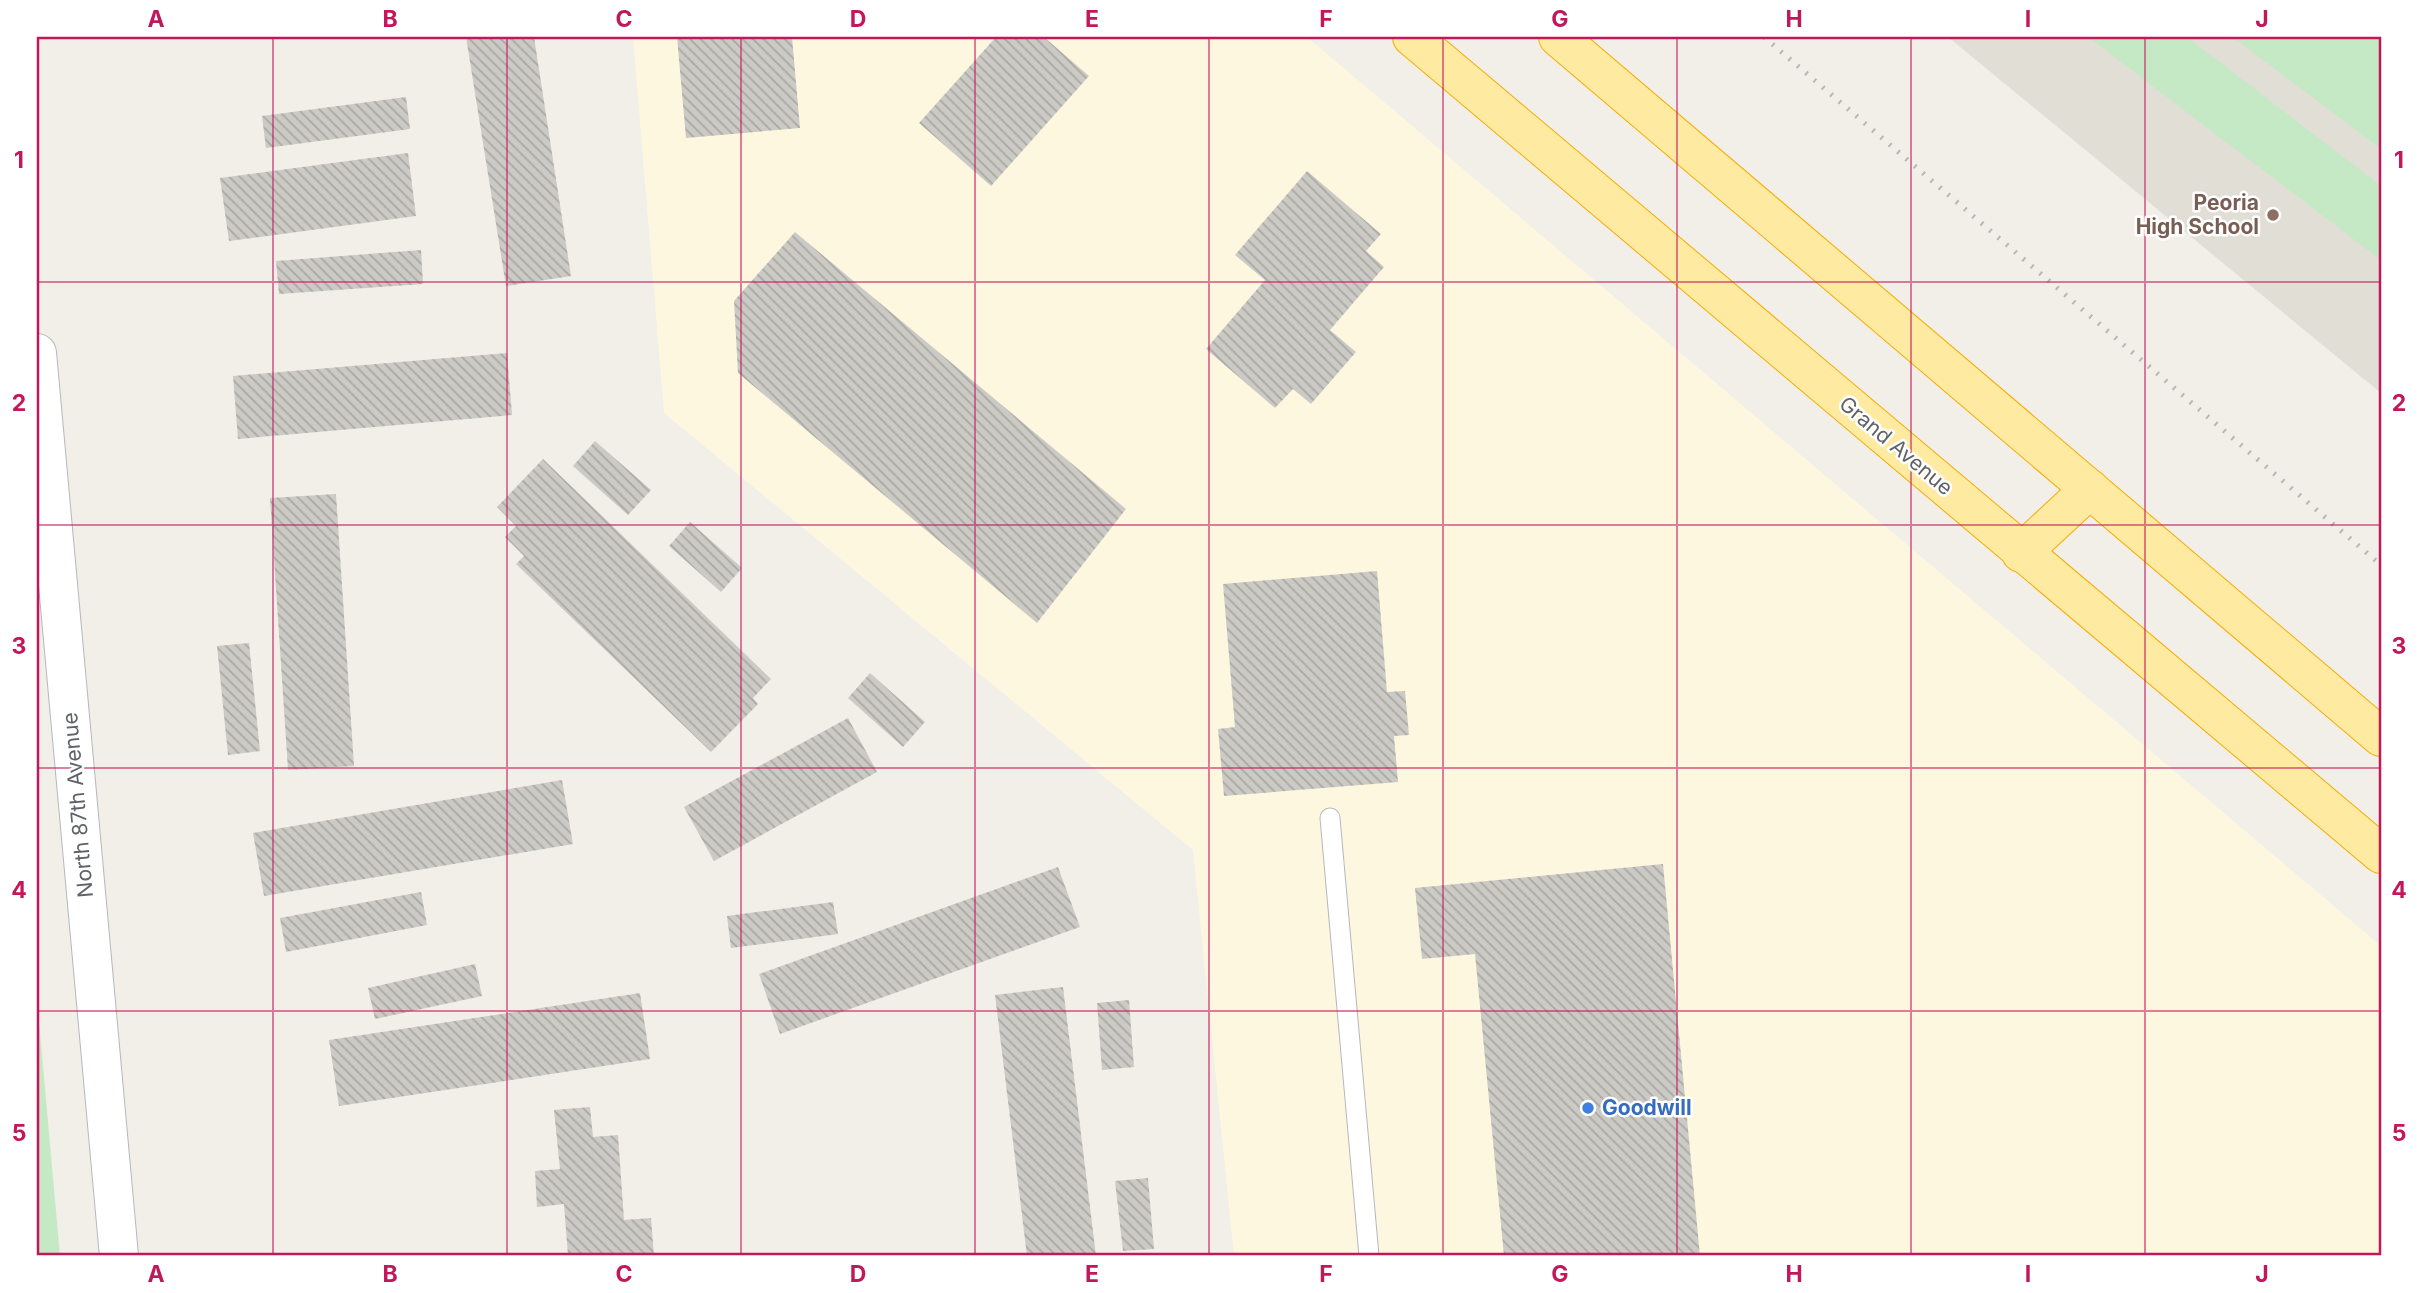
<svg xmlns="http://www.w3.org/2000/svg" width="2418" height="1293" viewBox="0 0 2418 1293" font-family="Inter,sans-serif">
<defs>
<pattern id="building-back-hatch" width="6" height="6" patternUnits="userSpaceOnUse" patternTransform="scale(1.75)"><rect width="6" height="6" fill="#cccac5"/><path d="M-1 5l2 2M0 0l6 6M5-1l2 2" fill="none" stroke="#a9a8a4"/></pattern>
</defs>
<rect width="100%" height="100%" fill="#f1efe8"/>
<path fill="#fef7e0" d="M633 37H1307L2381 946V1256H1234L1193 850 664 413Z"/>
<path fill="#e1ded6" d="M1948 37H2381V393Z"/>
<g fill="#c5e8c5">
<path d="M2088 37H2187L2381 186V260Z"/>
<path d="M2232 37H2381V149Z"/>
<path d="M37 1000 60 1256H37Z"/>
</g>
<g fill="url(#building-back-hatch)">
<path d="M466 37H534L571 276 506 286Z"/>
<path d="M677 37H792L800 128 686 138Z"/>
<path d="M996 37H1044L1089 76 991 186 919 123Z"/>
<path d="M406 97 410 129 266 148 262 116Z"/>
<path d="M408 153 416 216 229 241 220 178Z"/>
<path d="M1307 171 1381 234 1366 251 1384 267 1330 330 1356 352 1311 404 1293 389 1275 408 1206 349 1265 280 1235 255Z"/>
<path d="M795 232 1126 509 1037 623 738 373 734 301Z"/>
<path d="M421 250 423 284 279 294 276 261Z"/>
<path d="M507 353 512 415 238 439 233 376Z"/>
<path d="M595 441 651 490 628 515 573 466Z"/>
<path d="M543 459 771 679 753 698 758 704 711 752 516 564 524 556 505 537 516 526 497 507Z"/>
<path d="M336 494 354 766 288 770 270 498Z"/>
<path d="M690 522 742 568 721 592 669 546Z"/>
<path d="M1377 571 1387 692 1405 691 1409 735 1394 736 1398 782 1224 796 1218 729 1235 727 1223 584Z"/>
<path d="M249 643 260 751 228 755 217 646Z"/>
<path d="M870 673 925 722 903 747 848 698Z"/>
<path d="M848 718 877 772 714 861 684 807Z"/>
<path d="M562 780 573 844 264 896 253 833Z"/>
<path d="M1663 864 1700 1256H1504L1475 954 1422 959 1415 888Z"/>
<path d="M1058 867 1080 927 780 1034 759 974Z"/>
<path d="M421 892 427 925 286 952 280 918Z"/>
<path d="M833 902 838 934 731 948 727 916Z"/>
<path d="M475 964 482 996 375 1019 368 988Z"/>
<path d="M1063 987 1096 1256H1027L995 995Z"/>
<path d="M640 993 650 1059 339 1106 329 1040Z"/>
<path d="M1129 1000 1134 1067 1102 1070 1097 1003Z"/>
<path d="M590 1107 593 1137 618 1135 624 1220 651 1218 654 1256H568L564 1204 537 1207 535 1171 560 1169 554 1110Z"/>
<path d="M1148 1178 1154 1249 1123 1251 1115 1181Z"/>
</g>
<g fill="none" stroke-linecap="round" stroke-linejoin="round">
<defs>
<path id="service" d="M1330 818 1369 1256"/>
<path id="tertiary" d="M37 353 119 1256"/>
<g id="trunk">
<path d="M1412 37 2381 854"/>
<path d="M1558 37 2381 737"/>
<path d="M2021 553 2090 489"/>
</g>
</defs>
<use href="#service" stroke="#b5b8bc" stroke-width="21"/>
<use href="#tertiary" stroke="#b5b8bc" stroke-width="40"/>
<use href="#trunk" stroke="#f9ab00" stroke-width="40"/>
<use href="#service" stroke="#fff" stroke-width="19"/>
<use href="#tertiary" stroke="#fff" stroke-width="38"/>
<use href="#trunk" stroke="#feeaa1" stroke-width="38"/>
<path stroke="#b6b7b8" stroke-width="5" stroke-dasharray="2 9" stroke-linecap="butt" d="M1764 37 2381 565"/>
</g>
<path fill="none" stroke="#c2185b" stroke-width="2" stroke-opacity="0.55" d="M273 37V1256M507 37V1256M741 37V1256M975 37V1256M1209 37V1256M1443 37V1256M1677 37V1256M1911 37V1256M2145 37V1256M37 282H2381M37 525H2381M37 768H2381M37 1011H2381"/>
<circle fill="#8d6e63" stroke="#fff" stroke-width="2.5" cx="2273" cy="215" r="7"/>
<circle fill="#3f7fe0" stroke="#fff" stroke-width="2.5" cx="1588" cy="1108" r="7"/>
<g text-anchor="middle" stroke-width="5" stroke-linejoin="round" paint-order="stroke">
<g font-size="21" font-weight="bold" fill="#785e54" stroke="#fff" text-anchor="end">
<text x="2259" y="210">Peoria<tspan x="2259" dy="24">High School</tspan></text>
</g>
<g font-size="21" fill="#5f6368" stroke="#fff">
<text transform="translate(1896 446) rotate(40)" y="7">Grand Avenue</text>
<text transform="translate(78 805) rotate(-95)" y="7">North 87th Avenue</text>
</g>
<g font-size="21" font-weight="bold" fill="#366cbe" stroke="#fff" text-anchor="start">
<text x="1602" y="1115">Goodwill</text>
</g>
</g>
<rect width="2418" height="1293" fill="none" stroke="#ffffff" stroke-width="77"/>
<rect x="38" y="38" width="2342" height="1216" fill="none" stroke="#c2185b" stroke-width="2.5"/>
<g font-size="23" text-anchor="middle" font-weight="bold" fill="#c2185b">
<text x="156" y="27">A</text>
<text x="390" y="27">B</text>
<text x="624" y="27">C</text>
<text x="858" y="27">D</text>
<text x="1092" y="27">E</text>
<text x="1326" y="27">F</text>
<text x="1560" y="27">G</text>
<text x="1794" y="27">H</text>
<text x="2028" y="27">I</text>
<text x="2262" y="27">J</text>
<text x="19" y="168">1</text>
<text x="2399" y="168">1</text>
<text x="19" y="411">2</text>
<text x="2399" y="411">2</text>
<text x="19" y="654">3</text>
<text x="2399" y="654">3</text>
<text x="19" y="898">4</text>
<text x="2399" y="898">4</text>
<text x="19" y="1141">5</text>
<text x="2399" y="1141">5</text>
<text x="156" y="1282">A</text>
<text x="390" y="1282">B</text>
<text x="624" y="1282">C</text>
<text x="858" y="1282">D</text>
<text x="1092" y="1282">E</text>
<text x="1326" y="1282">F</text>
<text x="1560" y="1282">G</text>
<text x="1794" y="1282">H</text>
<text x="2028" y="1282">I</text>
<text x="2262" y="1282">J</text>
</g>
</svg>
